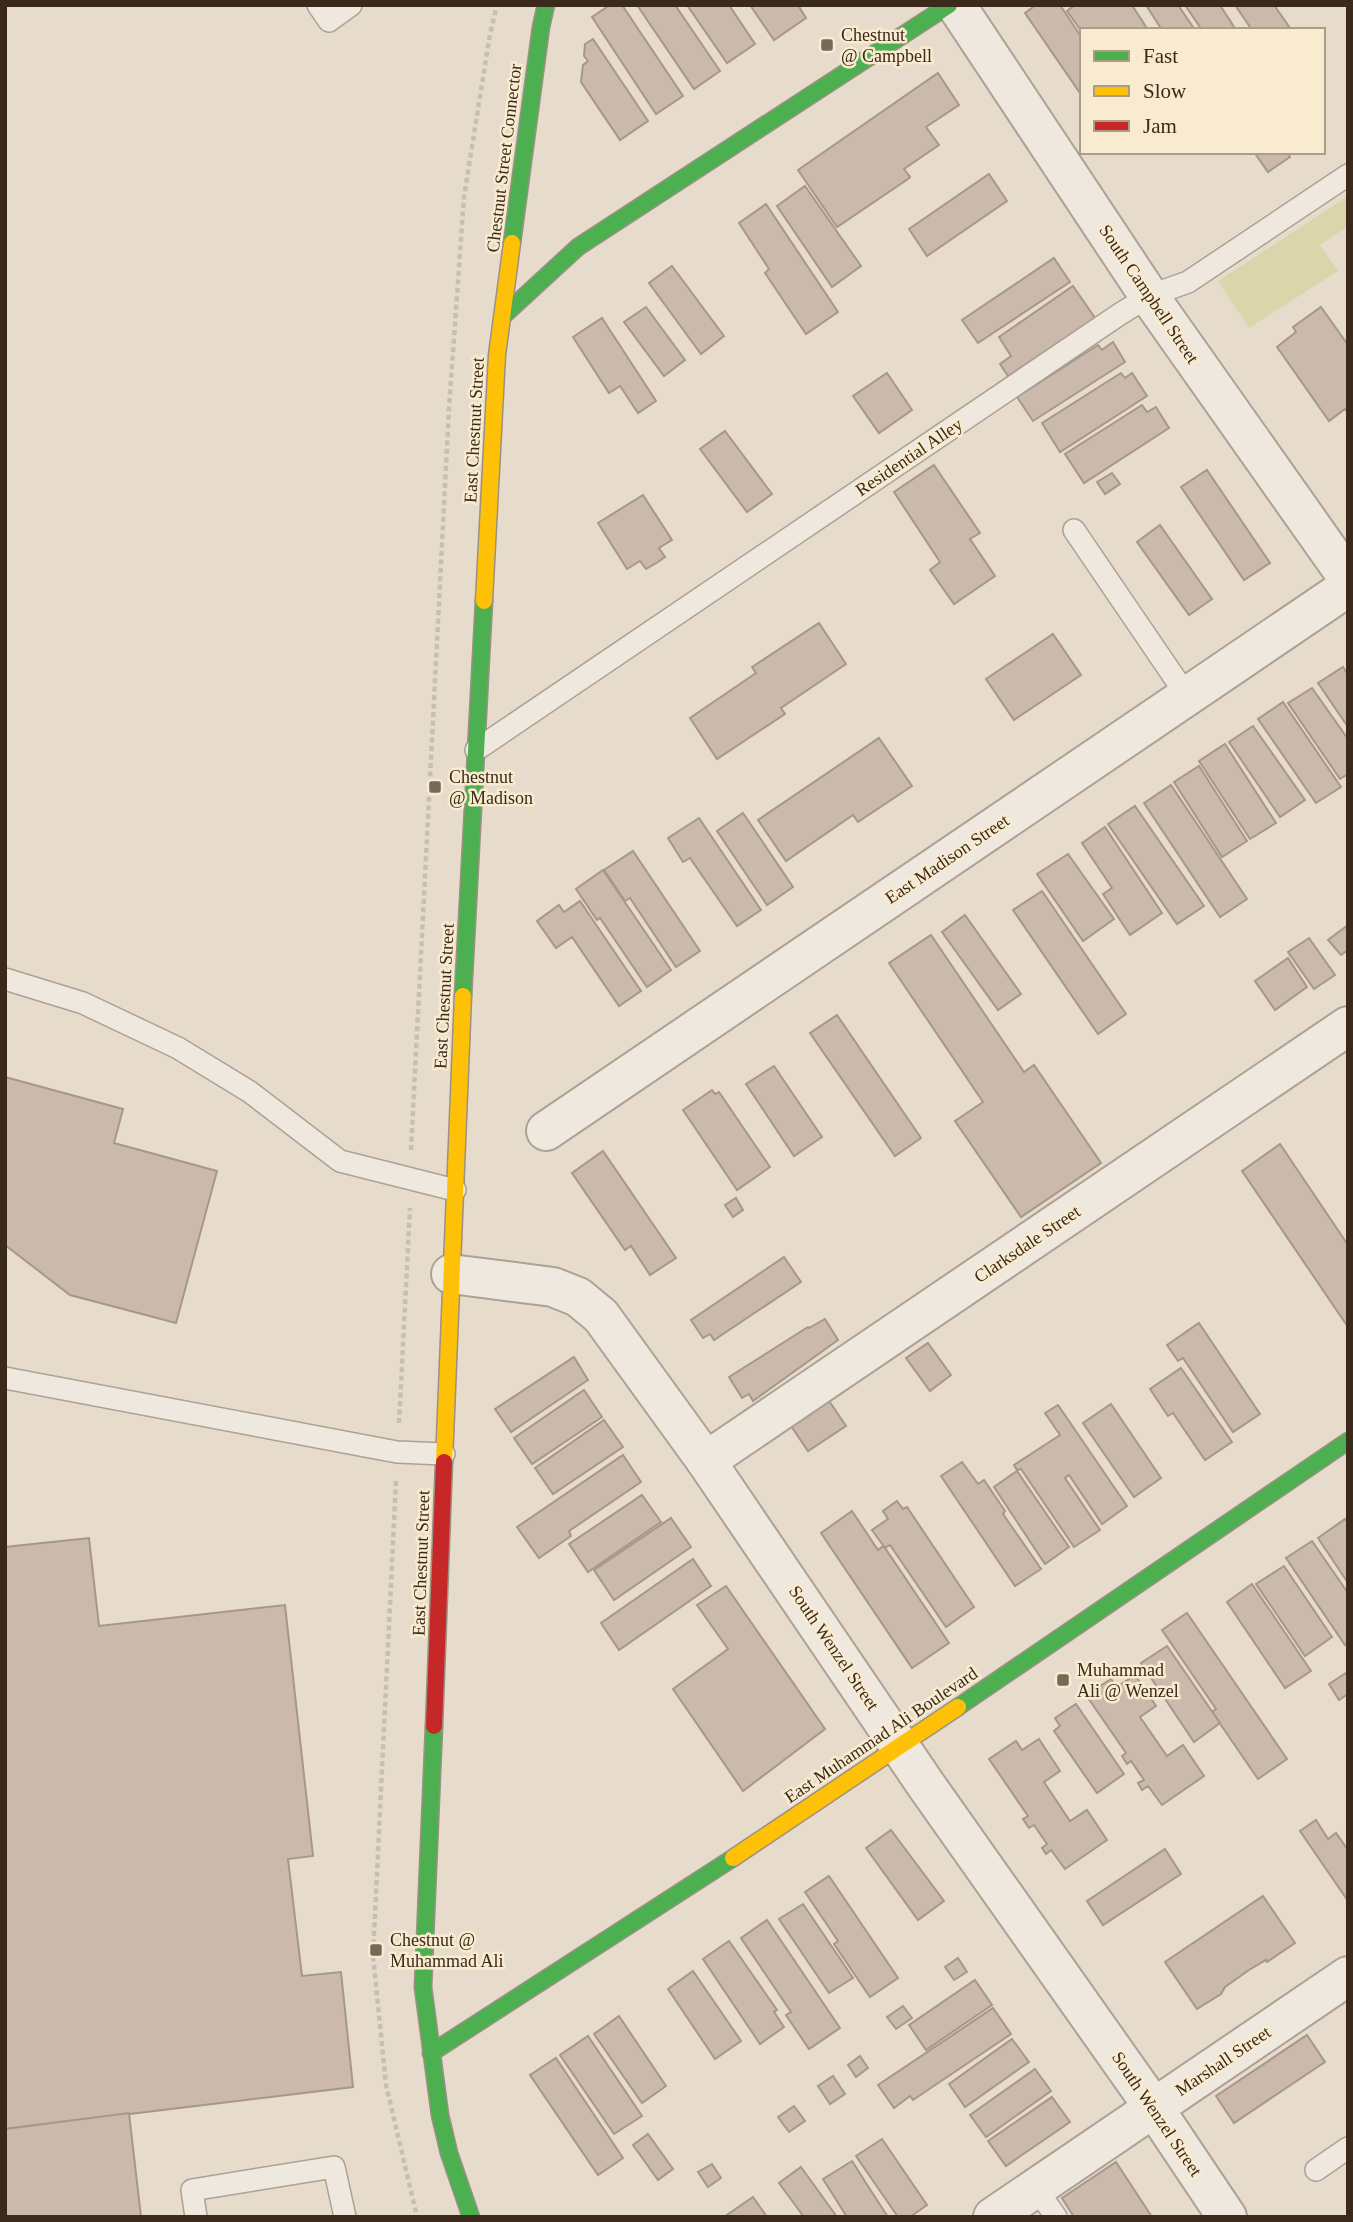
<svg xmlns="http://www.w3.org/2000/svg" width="1353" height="2222" viewBox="0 0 1353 2222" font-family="Georgia,serif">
<rect width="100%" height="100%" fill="#e7dccb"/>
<path fill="#d9d6ab" d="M1348 196V226L1320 245 1338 271 1249 328 1218 281Z"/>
<g fill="#cbb9ab" stroke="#a7978a" stroke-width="2">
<path d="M610 5H622L683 96 656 114 592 17Z"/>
<path d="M637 5H675L720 71 694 89Z"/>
<path d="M687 5H729L755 44 727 63Z"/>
<path d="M750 5H798L806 18 774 40Z"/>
<path d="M1036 5H1060L1082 38V96L1025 13Z"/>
<path d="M1075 5H1132L1148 30H1082V32L1067 11Z"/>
<path d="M1146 5H1178L1195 30H1162Z"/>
<path d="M1185 5H1220L1236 30H1202Z"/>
<path d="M1235 5H1274L1290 28 1252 30Z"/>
<path d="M593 39 648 121 620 140 581 82 583 65 588 61 584 56 585 44Z"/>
<path d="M938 73 959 105 926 127 939 145 904 169 910 177 908 179 837 227 798 170Z"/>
<path d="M1254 152H1287L1290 157 1268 172Z"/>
<path d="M989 174 1007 201 927 256 909 229Z"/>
<path d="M805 186 861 266 832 287 777 206Z"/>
<path d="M766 204 838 312 806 334 765 273 769 269 739 223Z"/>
<path d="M1054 258 1070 282 978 343 962 320Z"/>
<path d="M672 266 724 336 701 354 649 283Z"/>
<path d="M1073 286 1095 318 1008 376 1000 364 1011 356 999 337Z"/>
<path d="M646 307 685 360 664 376 624 322Z"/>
<path d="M1321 307 1348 345V413L1345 409 1329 421 1277 347 1296 332 1293 327Z"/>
<path d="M602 318 656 401 638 413 620 386 609 393 573 337Z"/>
<path d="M1113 342 1125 362 1033 421 1017 397 1098 345 1102 350Z"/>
<path d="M887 373 912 410 879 433 853 396Z"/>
<path d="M1121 373 1125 378 1132 373 1147 396 1060 452 1042 423Z"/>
<path d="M1142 405 1147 412 1156 407 1169 428 1084 483 1065 454Z"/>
<path d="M725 431 772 494 747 512 700 449Z"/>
<path d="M934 465 980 533 970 539 995 576 954 604 930 570 940 562 894 492Z"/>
<path d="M1207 470 1270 563 1244 580 1181 487Z"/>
<path d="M1112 473 1120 484 1105 494 1097 482Z"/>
<path d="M643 495 672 540 659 548 665 557 658 562 646 569 640 561 627 569 598 523Z"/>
<path d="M1160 525 1212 599 1189 615 1137 542Z"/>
<path d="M819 623 846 664 781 708 785 714 717 759 690 718 756 673 752 667Z"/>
<path d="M1053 634 1081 675 1014 720 986 679Z"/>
<path d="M1343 667 1348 675V727L1318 683Z"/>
<path d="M1312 688 1348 739V774L1340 779 1288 703Z"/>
<path d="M1283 702 1341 787 1316 803 1258 719Z"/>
<path d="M1253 726 1305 800 1280 817 1229 742Z"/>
<path d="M879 738 912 786 858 822 853 815 786 861 758 820Z"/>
<path d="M1225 744 1276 823 1250 839 1199 761Z"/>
<path d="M1199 766 1247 841 1222 857 1174 782Z"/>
<path d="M1171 785 1247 899 1220 917 1144 803Z"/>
<path d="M1135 806 1204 906 1177 924 1108 824Z"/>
<path d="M743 813 793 887 767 905 717 831Z"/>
<path d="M699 818 761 910 737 926 690 858 683 862 668 838Z"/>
<path d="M1105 827 1162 913 1130 935 1103 894 1112 888 1082 843Z"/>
<path d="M633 851 700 951 676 967 630 898 625 901 604 870Z"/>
<path d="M1068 854 1114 919 1083 941 1037 874Z"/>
<path d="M603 870 671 970 647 987 600 918 597 920 576 889Z"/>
<path d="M1042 891 1126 1014 1098 1034 1013 910Z"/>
<path d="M580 901 641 991 619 1006 572 937 556 948 537 921 559 905 564 912Z"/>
<path d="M965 915 1021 994 998 1010 942 932Z"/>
<path d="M1348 925V950L1341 955 1328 940Z"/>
<path d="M931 935 1024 1072 1034 1065 1101 1163 1021 1217 955 1121 983 1102 889 963Z"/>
<path d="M1309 938 1335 975 1314 989 1288 952Z"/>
<path d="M1288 958 1307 987 1275 1010 1255 981Z"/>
<path d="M837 1015 921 1138 895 1156 810 1033Z"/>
<path d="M774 1066 822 1137 794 1156 746 1084Z"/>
<path d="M5 1077 123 1109 114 1143 217 1171 176 1323 70 1295 5 1245Z"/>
<path d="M712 1090 715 1094 719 1092 770 1167 737 1190 683 1110Z"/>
<path d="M1280 1144 1348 1245V1327L1242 1171Z"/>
<path d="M603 1151 676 1258 650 1275 631 1246 625 1250 572 1173Z"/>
<path d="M736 1198 743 1210 733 1217 725 1205Z"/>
<path d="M784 1257 801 1282 714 1340 710 1334 703 1338 691 1320Z"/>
<path d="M825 1319 838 1340 753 1401 749 1394 742 1398 729 1377 808 1327 809 1328Z"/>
<path d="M1199 1323 1260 1414 1233 1432 1183 1358 1178 1361 1167 1345Z"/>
<path d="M928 1343 951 1375 930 1391 906 1358Z"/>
<path d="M574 1357 588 1380 511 1432 495 1409Z"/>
<path d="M1181 1368 1232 1442 1205 1460 1173 1413 1168 1416 1150 1389Z"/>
<path d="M821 1389 846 1426 808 1451 783 1414Z"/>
<path d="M584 1390 602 1417 532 1464 514 1438Z"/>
<path d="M1111 1404 1161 1478 1134 1497 1083 1423Z"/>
<path d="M1058 1405 1127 1506 1102 1524 1069 1475 1065 1478 1100 1530 1074 1547 1021 1469 1017 1470 1014 1465 1060 1435 1045 1413Z"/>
<path d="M604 1420 623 1447 553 1494 535 1468Z"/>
<path d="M623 1455 641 1482 569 1531 571 1536 539 1558 517 1527Z"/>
<path d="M962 1462 978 1484 984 1480 1005 1511 1003 1514 1041 1569 1015 1586 941 1476Z"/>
<path d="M1017 1471 1069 1547 1045 1564 994 1487Z"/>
<path d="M642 1495 661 1522 588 1572 569 1544Z"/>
<path d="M897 1501 903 1509 907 1507 974 1607 946 1627 890 1545 885 1548 872 1530 888 1519 883 1511Z"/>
<path d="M852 1511 878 1550 883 1546 885 1548 949 1643 912 1668 821 1533Z"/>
<path d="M671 1518 691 1547 614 1600 594 1570Z"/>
<path d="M1345 1519 1348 1523V1583L1318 1538Z"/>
<path d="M89 1538 99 1626 285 1605 313 1856 288 1859 302 1976 341 1972 353 2087 5 2129V1547Z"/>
<path d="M1312 1541 1348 1593V1643L1345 1645 1286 1558Z"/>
<path d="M693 1559 711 1586 619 1650 601 1623Z"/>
<path d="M1284 1566 1332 1637 1305 1656 1256 1584Z"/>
<path d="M1252 1584 1311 1671 1285 1688 1227 1602Z"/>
<path d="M726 1586 825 1729 743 1791 673 1689 728 1649 697 1605Z"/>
<path d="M1187 1613 1287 1759 1258 1779 1212 1712 1216 1709 1162 1630Z"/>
<path d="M1167 1646 1220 1723 1194 1742 1141 1663Z"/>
<path d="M1346 1673 1348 1677V1694L1339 1700 1329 1684Z"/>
<path d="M1135 1675 1156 1706 1140 1717 1167 1756 1183 1745 1204 1776 1162 1805 1148 1786 1142 1790 1138 1783 1144 1780 1131 1761 1127 1764 1122 1756 1126 1753 1086 1695 1111 1679 1117 1687Z"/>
<path d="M1076 1704 1124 1774 1097 1793 1054 1731 1060 1726 1055 1718Z"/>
<path d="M1039 1739 1060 1771 1044 1782 1070 1821 1087 1810 1107 1840 1065 1869 1051 1850 1046 1854 1042 1848 1047 1844 1034 1825 1029 1828 1023 1819 1028 1816 989 1759 1016 1741 1022 1750Z"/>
<path d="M1316 1820 1328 1839 1336 1833 1348 1850V1901L1300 1831Z"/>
<path d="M891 1830 944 1901 918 1920 866 1848Z"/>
<path d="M1165 1849 1181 1874 1103 1925 1087 1901Z"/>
<path d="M829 1876 898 1978 870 1997 834 1944 838 1941 805 1892Z"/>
<path d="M1263 1896 1295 1943 1267 1962 1266 1960 1249 1970 1225 1987 1221 1994 1197 2009 1165 1962Z"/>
<path d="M803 1904 853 1978 829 1993 779 1919Z"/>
<path d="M767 1920 840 2028 809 2049 786 2015 791 2012 741 1938Z"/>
<path d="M729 1941 777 2010 774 2012 784 2027 760 2044 703 1959Z"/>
<path d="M958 1958 967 1972 954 1980 945 1967Z"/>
<path d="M693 1971 741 2041 715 2059 668 1989Z"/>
<path d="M975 1980 992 2005 926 2050 909 2025Z"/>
<path d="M903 2006 912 2018 896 2029 887 2017Z"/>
<path d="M993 2008 1011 2034 913 2100 910 2096 894 2108 878 2085Z"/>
<path d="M619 2016 666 2086 642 2103 594 2034Z"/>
<path d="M1307 2035 1325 2062 1234 2123 1216 2096Z"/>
<path d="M588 2036 642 2116 614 2134 560 2055Z"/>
<path d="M1012 2039 1029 2062 965 2107 949 2084Z"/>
<path d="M860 2056 868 2068 856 2077 848 2065Z"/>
<path d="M556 2058 623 2158 598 2175 530 2075Z"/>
<path d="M1035 2069 1051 2091 986 2137 970 2115Z"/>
<path d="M833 2076 845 2094 830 2104 818 2086Z"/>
<path d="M1052 2097 1070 2122 1006 2166 988 2141Z"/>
<path d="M794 2106 805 2121 789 2132 778 2117Z"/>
<path d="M129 2113 141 2217H5V2129Z"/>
<path d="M648 2134 673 2169 658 2180 633 2145Z"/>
<path d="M882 2139 927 2205 910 2217H898L856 2156Z"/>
<path d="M852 2161 873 2194 888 2217H847L823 2179Z"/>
<path d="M1116 2162 1152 2217H1074L1062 2198Z"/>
<path d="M712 2164 721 2178 708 2187 698 2172Z"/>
<path d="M801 2167 837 2217H804L779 2183Z"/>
<path d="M753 2197 767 2217H729L727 2215Z"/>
</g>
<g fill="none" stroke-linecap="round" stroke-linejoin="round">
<defs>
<g id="lane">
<path d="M318 5 329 21 351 5"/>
<path d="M1074 530 1187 696"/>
<path d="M476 750 1120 314 1149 296 1188 282 1348 175"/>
<path d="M5 979 83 1003 178 1048 250 1092 340 1161 455 1190"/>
<path d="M5 1378 397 1452 444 1454"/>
<path d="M1316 2170 1348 2148"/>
<path d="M1036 2188 1056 2217"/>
<path d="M196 2217 192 2190 334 2167 345 2217"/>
</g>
<g id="street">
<path d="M956 5 1149 296 1348 578"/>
<path d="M546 1131 1348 587"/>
<path d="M451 1274 553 1287 578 1297 601 1316 706 1461 926 1785 1154 2108 1227 2217"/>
<path d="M706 1461 1348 1026"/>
<path d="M993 2217 1348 1976"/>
</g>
<g id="fast">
<path d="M512 243 541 27 546 5"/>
<path d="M503 316 578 247 949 5"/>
<path d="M463 996 484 601"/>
<path d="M958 1707 1348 1441"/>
<path d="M434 1726 423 1987 440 2115 449 2153 471 2217"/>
<path d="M431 2053 733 1858"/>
</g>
<g id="slow">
<path d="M484 601 497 355 512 243"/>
<path d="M444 1462 463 996"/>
<path d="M733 1858 958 1707"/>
</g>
<path id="jam" d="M434 1726 444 1462"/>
</defs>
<use href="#lane" stroke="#aca195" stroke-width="24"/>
<use href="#street" stroke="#aca195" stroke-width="42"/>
<use href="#fast" stroke="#9b9184" stroke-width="19"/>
<use href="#slow" stroke="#9b9184" stroke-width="19"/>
<use href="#jam" stroke="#9b9184" stroke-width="19"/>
<g stroke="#c7bfb5" stroke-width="4.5" stroke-dasharray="5 3.5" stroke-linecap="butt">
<path d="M411 1150 449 408 464 197 490 34 497 5"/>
<path d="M399 1423 410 1208"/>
<path d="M396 1481 373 1955 386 2085 417 2217"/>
</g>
<use href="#lane" stroke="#eee8de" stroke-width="21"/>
<use href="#street" stroke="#eee8de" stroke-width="38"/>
<use href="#fast" stroke="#4caf50" stroke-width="16"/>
<use href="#slow" stroke="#ffc107" stroke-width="16"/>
<use href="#jam" stroke="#c62828" stroke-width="16"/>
</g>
<g fill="#776859" stroke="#f9ebcf" stroke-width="2.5">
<rect x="820" y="38" width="14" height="14" rx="3.5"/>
<rect x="428" y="780" width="14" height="14" rx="3.5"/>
<rect x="1056" y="1673" width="14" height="14" rx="3.5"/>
<rect x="369" y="1943" width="14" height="14" rx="3.5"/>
</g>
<g text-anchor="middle" stroke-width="5" stroke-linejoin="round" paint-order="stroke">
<g font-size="18" fill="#3b291b" stroke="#f9ebcf" text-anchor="start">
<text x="841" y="41">Chestnut<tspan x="841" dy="21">@ Campbell</tspan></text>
<text x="449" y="783">Chestnut<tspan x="449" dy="21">@ Madison</tspan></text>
<text x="1077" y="1676">Muhammad<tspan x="1077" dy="21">Ali @ Wenzel</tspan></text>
<text x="390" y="1946">Chestnut @<tspan x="390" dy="21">Muhammad Ali</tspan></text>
</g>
<g font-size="18" fill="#3b291b" stroke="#f9ebcf">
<text transform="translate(504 158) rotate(-83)" y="6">Chestnut Street Connector</text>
<text transform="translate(1149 294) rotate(56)" y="6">South Campbell Street</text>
<text transform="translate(474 430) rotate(-87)" y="6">East Chestnut Street</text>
<text transform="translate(909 457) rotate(-34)" y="6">Residential Alley</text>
<text transform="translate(947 859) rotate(-34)" y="6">East Madison Street</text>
<text transform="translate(444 996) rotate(-87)" y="6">East Chestnut Street</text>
<text transform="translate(1027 1244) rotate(-34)" y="6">Clarksdale Street</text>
<text transform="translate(421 1563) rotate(-88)" y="6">East Chestnut Street</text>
<text transform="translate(834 1648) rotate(56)" y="6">South Wenzel Street</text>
<text transform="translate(881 1735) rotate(-34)" y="6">East Muhammad Ali Boulevard</text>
<text transform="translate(1223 2061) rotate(-34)" y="6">Marshall Street</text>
<text transform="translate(1157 2114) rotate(56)" y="6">South Wenzel Street</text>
</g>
</g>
<rect width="1353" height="2222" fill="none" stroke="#3b291b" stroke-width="14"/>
<rect x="1080" y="28" width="245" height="126" fill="#f9ebcf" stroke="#ad9d87" stroke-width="2"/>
<rect x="1094" y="51" width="35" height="10" fill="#4caf50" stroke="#ad9d87" stroke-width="2"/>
<text x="1143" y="63" font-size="21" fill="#3b291b">Fast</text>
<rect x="1094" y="86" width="35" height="10" fill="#ffc107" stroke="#ad9d87" stroke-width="2"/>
<text x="1143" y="98" font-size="21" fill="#3b291b">Slow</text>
<rect x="1094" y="121" width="35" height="10" fill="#c62828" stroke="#ad9d87" stroke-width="2"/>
<text x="1143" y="133" font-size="21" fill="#3b291b">Jam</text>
</svg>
